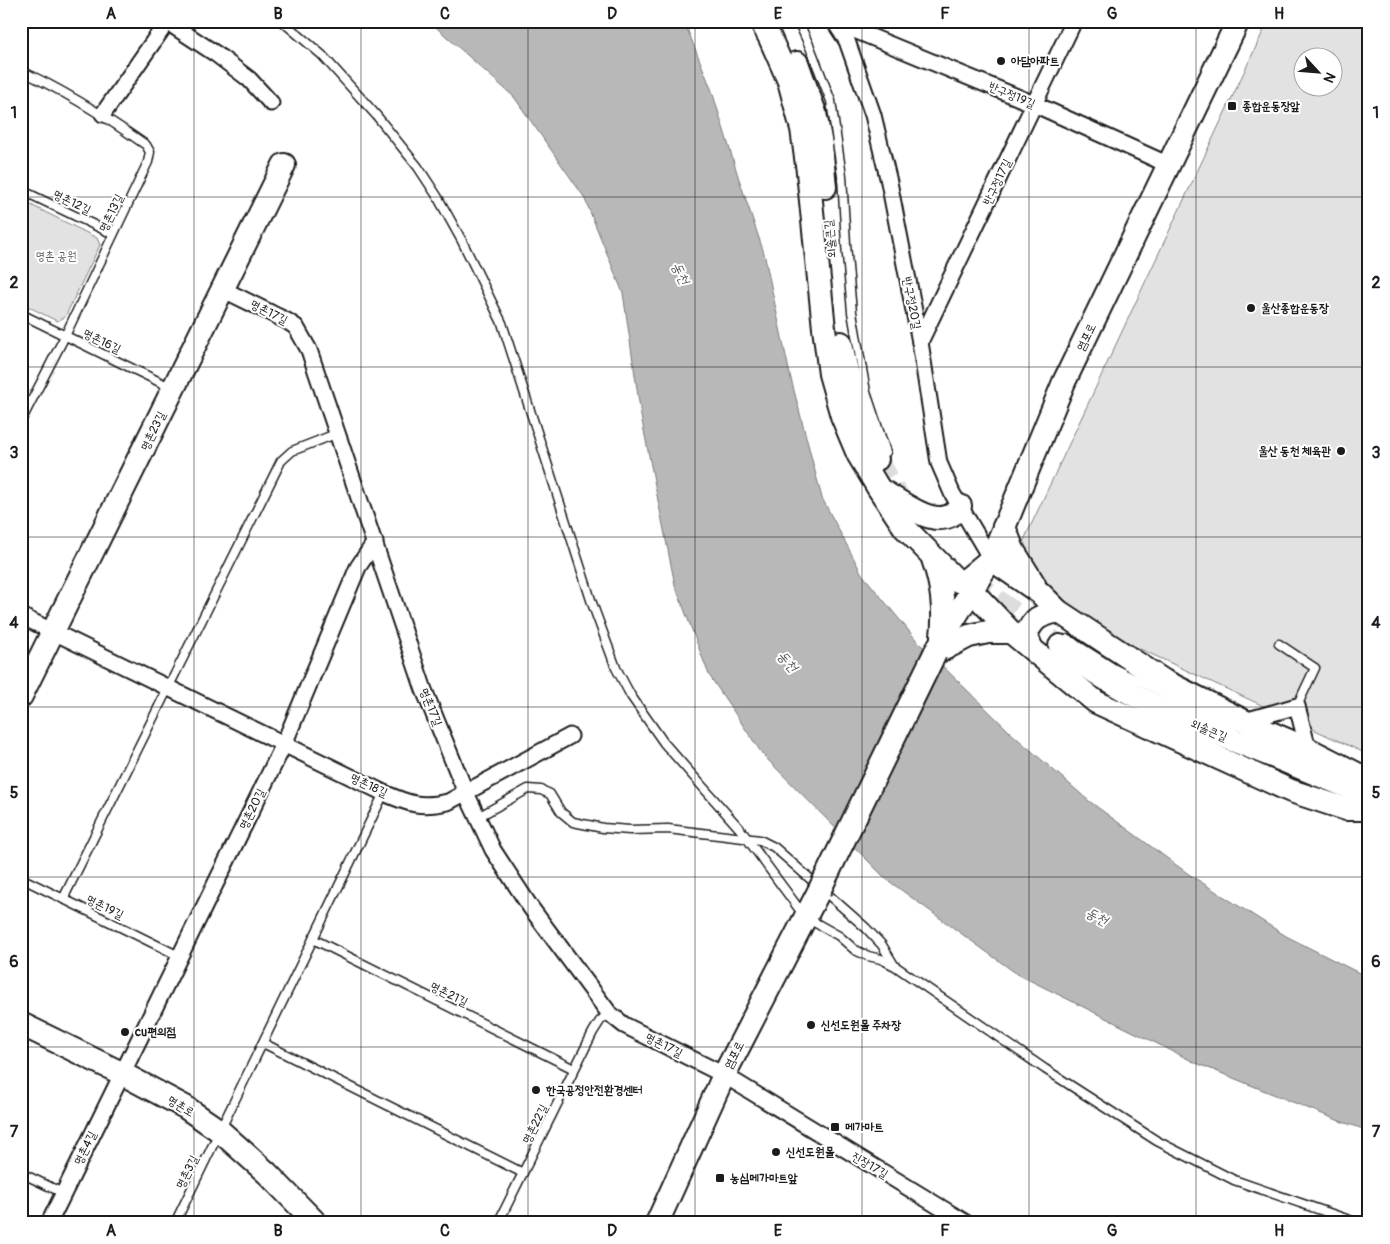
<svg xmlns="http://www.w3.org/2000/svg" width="1390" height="1244" viewBox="0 0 1390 1244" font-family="Pangolin,'Poor Story',sans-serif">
<rect width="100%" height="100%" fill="#fff"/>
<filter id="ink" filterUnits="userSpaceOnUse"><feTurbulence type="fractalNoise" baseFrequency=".02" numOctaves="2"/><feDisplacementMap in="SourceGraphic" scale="10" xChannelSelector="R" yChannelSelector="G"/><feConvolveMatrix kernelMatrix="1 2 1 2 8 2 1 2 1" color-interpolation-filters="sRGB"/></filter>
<g filter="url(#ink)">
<g fill="#e2e2e2" stroke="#7f7f7f" fill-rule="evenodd">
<path d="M1268 21H1369V755L1136 647 1065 604 1045 585 1025 556 1023 542ZM1302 58H1332V88H1302Z"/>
<path d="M21 200 97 238 100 245 65 317 57 321 21 303Z"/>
</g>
<path fill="#b8b8b8" stroke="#7a7a7a" d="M429 21H684L712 91 738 176 764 253 790 375 822 498 862 574 918 642 1012 734 1089 801 1190 875 1286 936 1369 978V1131L1337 1120 1196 1063 1017 974 886 879 763 755 709 675 675 585 641 416 623 293 584 197 514 97Z"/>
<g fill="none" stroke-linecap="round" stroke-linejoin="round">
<g stroke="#ddd" stroke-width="22" stroke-dasharray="22 11" stroke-linecap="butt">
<path d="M877 459 905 508"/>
<path d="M971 578 1003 605 1060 646"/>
</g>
<defs>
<g id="lane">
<path d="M282 21 322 55 376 115 418 167 437 196 462 241 502 323 592 603 616 668 631 696 664 743 740 829 805 917 839 936 855 950 868 956 881 959 895 966 1045 1069 1157 1141 1234 1180 1358 1223"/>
<path d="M798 21 810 47 831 101 842 176 846 244 852 312 866 392 886 452"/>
<path d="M21 71C66 91 106 117 146 145L150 152 148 162 65 336 21 421"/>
<path d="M21 190 113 234"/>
<path d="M21 314 172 388"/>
<path d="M1068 639 1115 669 1233 729"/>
<path d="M1279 644 1315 668 1297 706"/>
<path d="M478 817 528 789 541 790 550 794 561 812 573 822 603 828 630 830 668 829 760 840 774 847 866 928 882 945 894 965"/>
<path d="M21 878 179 956"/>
<path d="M63 899 281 461 292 451 338 433"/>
<path d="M313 939 574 1069"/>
<path d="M263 1043 523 1173"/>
<path d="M21 1173 63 1193"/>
<path d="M175 1223 384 793"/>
<path d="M498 1223 593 1032 600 1021 609 1013"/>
</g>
<g id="street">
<path d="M166 21 216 54 249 79 271 103"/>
<path d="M834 21 847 41 873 115 889 182 920 342 939 463 952 493 991 559"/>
<path d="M852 29 1034 104 1169 165"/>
<path d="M103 114 167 22"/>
<path d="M222 289 287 321 296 327 309 350 424 690 466 793 493 850 531 908 609 1013 624 1025 724 1075 966 1223"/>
<path d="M920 342 1074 21"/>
<path d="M21 616 384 793C409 804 420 808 448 802L570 736"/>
<path d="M1245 721 1297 706 1308 749"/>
<path d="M49 1223 284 744 358 567 375 542"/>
</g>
<g id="secondary">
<path d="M761 21 770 38 789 81 802 129 808 172 824 328 830 374 842 416 858 454 879 489 905 528 956 580 961 582 966 580 991 559 1040 593 1058 611 1164 681 1252 725 1308 749 1359 775 1369 783"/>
<path d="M797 63 815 113 821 145 825 187"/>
<path d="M841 343C848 384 862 421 877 459"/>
<path d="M884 492C905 504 942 535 960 506"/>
<path d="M1004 527 1013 550 1034 584"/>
<path d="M933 559C942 584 945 610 942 636"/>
<path d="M972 591 1011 632"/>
<path d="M1060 646C1107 686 1166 712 1223 736 1271 756 1320 775 1368 795"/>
<path d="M1031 647 1026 635C1034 617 1039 616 1058 611"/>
<path d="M935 653 952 622 991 559 1064 382 1238 21"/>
<path d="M936 653 969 636 988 632H1011L1096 702 1291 791 1346 809H1369"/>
<path d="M21 696 284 165"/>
<path d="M21 1024 121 1073 185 1107 220 1131 267 1173 316 1223"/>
<path d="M657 1223 724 1075 819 891"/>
</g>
</defs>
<use href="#lane" stroke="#1c1c1c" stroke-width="11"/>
<use href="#street" stroke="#1c1c1c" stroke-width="19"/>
<use href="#secondary" stroke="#1c1c1c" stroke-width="26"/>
<use href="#lane" stroke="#fff" stroke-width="8"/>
<use href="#street" stroke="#fff" stroke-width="15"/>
<use href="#secondary" stroke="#fff" stroke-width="22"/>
<defs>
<path id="secondary-bridge" d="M819 891 935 653"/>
</defs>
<use href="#secondary-bridge" stroke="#1c1c1c" stroke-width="26" stroke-linecap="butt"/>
<use href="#secondary-bridge" stroke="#fff" stroke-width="22"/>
</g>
</g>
<path fill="none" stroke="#1c1c1c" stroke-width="1" stroke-opacity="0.55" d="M194 21V1223M361 21V1223M528 21V1223M695 21V1223M862 21V1223M1029 21V1223M1196 21V1223M21 197H1369M21 367H1369M21 537H1369M21 707H1369M21 877H1369M21 1047H1369"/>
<g fill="#1c1c1c" stroke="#fff" stroke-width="2">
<circle cx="1001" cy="61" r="5"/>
<rect x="1227" y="101" width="10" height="10" rx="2.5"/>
<circle cx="1251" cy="308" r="5"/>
<circle cx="1341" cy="451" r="5"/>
<circle cx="811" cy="1025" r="5"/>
<circle cx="125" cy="1032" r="5"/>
<circle cx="536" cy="1090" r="5"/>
<rect x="830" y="1122" width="10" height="10" rx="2.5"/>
<circle cx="776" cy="1152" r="5"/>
<rect x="715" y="1173" width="10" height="10" rx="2.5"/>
</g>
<g text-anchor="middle" stroke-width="4" stroke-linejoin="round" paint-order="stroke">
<g font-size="12" font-weight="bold" fill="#1c1c1c" stroke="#fff" text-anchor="start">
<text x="1011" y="65">아담아파트</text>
<text x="1242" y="110">종합운동장앞</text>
<text x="1261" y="312">울산종합운동장</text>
<text x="1331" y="455" text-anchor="end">울산 동천 체육관</text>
<text x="821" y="1029">신선도원몰 주차장</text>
<text x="135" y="1036">cu편의점</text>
<text x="546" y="1094">한국공정안전환경센터</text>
<text x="845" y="1131">메가마트</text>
<text x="786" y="1156">신선도원몰</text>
<text x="730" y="1182">농심메가마트앞</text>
</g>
<g font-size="12" fill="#1c1c1c" stroke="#fff">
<text transform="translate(1012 95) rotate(23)" y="4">반구정19길</text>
<text transform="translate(997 182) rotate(-64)" y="4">반구정17길</text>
<text transform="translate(72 202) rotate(26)" y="4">명촌12길</text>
<text transform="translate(111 213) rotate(-64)" y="4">명촌13길</text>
<text transform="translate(830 239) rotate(-96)" y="4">외솔큰길</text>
<text transform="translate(912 303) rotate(79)" y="4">반구정20길</text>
<text transform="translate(269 312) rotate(27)" y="4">명촌17길</text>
<text transform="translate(1086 337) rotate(-64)" y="4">염포로</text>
<text transform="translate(102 341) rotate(26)" y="4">명촌16길</text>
<text transform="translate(153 431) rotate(-64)" y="4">명촌23길</text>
<text transform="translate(431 707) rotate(68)" y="4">명촌17길</text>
<text transform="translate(1209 730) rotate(23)" y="4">외솔큰길</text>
<text transform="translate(369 785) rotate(25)" y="4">명촌18길</text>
<text transform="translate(252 809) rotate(-64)" y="4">명촌20길</text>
<text transform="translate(105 907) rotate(26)" y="4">명촌19길</text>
<text transform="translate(449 994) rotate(26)" y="4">명촌21길</text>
<text transform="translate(664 1045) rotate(26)" y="4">명촌17길</text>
<text transform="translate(734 1055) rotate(-63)" y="4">염포로</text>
<text transform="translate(181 1106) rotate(31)" y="4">명촌로</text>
<text transform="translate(535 1124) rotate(-64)" y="4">명촌22길</text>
<text transform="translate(85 1148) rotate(-64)" y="4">명촌4길</text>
<text transform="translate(870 1165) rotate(31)" y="4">진장17길</text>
<text transform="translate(187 1172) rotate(-64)" y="4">명촌3길</text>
</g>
<g font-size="12" fill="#575757" stroke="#fff">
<text x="56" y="260">명촌 공원</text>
</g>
<g font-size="14" font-style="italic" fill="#5a5a5a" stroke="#fff">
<text transform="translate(681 273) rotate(64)" y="5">동천</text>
<text transform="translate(788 661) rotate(49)" y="5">동천</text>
<text transform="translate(1097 916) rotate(28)" y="5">동천</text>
</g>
</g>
<rect width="1390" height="1244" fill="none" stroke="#fff" stroke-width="55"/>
<g transform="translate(1318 72) rotate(116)"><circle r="24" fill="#ffffff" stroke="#a4a4a4"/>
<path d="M0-4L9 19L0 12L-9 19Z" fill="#1c1c1c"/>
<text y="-8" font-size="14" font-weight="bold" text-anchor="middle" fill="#1c1c1c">N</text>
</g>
<rect x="28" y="28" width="1334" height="1188" fill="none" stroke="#1c1c1c" stroke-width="2"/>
<g font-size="16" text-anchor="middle" font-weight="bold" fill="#1c1c1c">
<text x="111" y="19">A</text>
<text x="278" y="19">B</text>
<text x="445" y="19">C</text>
<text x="612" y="19">D</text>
<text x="778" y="19">E</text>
<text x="945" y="19">F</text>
<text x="1112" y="19">G</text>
<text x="1279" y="19">H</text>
<text x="14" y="118">1</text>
<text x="1376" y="118">1</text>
<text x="14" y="288">2</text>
<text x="1376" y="288">2</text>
<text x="14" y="458">3</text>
<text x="1376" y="458">3</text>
<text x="14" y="628">4</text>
<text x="1376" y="628">4</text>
<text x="14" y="798">5</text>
<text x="1376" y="798">5</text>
<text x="14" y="967">6</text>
<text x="1376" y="967">6</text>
<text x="14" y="1137">7</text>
<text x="1376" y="1137">7</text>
<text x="111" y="1236">A</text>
<text x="278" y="1236">B</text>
<text x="445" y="1236">C</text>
<text x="612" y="1236">D</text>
<text x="778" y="1236">E</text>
<text x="945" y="1236">F</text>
<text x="1112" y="1236">G</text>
<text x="1279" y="1236">H</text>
</g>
</svg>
